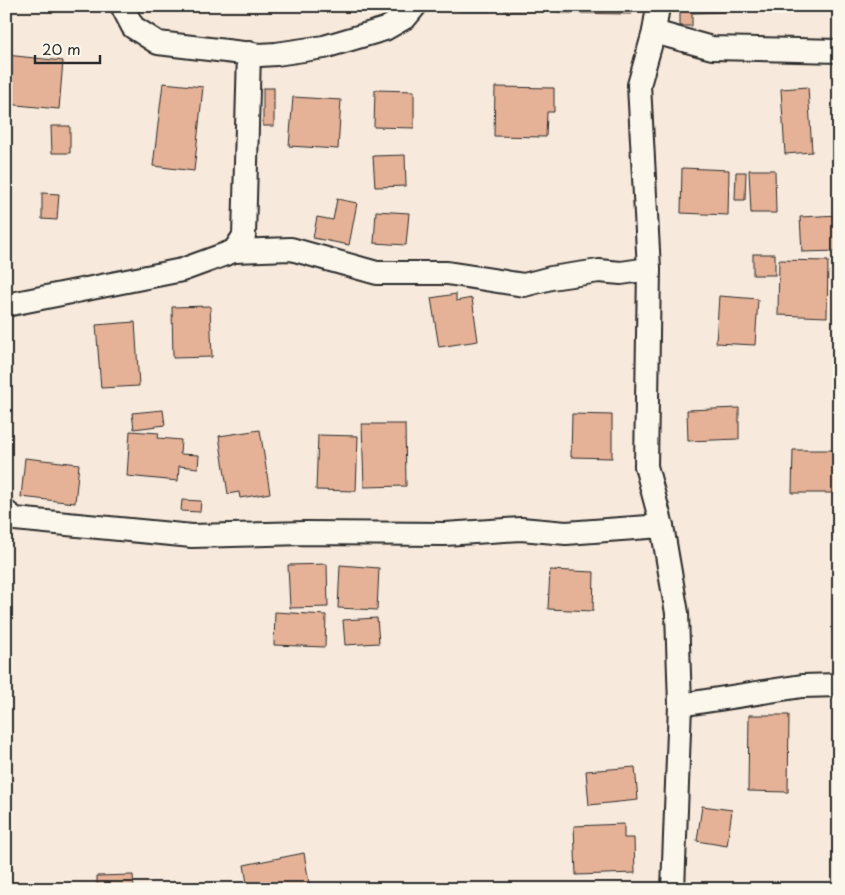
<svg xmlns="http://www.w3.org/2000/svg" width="845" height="895" viewBox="0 0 845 895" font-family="'Playpen Sans',sans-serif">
<rect width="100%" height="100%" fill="#f7e9db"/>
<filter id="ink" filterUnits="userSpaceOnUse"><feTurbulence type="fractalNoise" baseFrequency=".02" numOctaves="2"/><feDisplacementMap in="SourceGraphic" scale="10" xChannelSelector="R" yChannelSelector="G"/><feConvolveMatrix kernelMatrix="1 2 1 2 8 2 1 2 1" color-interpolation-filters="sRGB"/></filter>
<g filter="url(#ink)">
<g fill="#e5b297" stroke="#2b2b2b">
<path d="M353 6H381V10Z"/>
<rect x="460" y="6" width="29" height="5"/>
<rect x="505" y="6" width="32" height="5"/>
<path d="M559 6H631V14L559 13Z"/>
<path d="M680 6H725V12L692 13V26H680Z"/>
<path d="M6 55 63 61 59 109 6 104Z"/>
<path d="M163 83 203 87 194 171 153 166Z"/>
<path d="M495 87 554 88V112H547L546 137 494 136Z"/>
<path d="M808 87 812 152 785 154 781 89Z"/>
<rect x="263" y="88" width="11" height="38"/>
<path d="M375 90 414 91V128L374 127Z"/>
<path d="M293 97 341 100 338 149 289 146Z"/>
<path d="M51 126H70V153H52Z"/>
<path d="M405 155 406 186 375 187 373 156Z"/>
<path d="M682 168 729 170 728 215 681 213Z"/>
<path d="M749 170H775L776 213H751Z"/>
<path d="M736 172H746L745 200H735Z"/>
<path d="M42 193 59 194 57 220 42 219Z"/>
<path d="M337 199 357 203 349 245 313 238 317 217 333 220Z"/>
<path d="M376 211 409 213 406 245 374 243Z"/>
<path d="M839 215V251L802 252 800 217Z"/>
<rect x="753" y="254" width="22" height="21"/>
<path d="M779 260 828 261 827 317 778 315Z"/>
<path d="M456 294V301L472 298 478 341 439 347 431 298Z"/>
<path d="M719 296 758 299 755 345 716 343Z"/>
<path d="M210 306 212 357 173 358 172 307Z"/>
<path d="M135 322 139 386 101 388 96 325Z"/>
<path d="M739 408V439L688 441 687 410Z"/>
<path d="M163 410 165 425 134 429 132 413Z"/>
<path d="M572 414 612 415V458L571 457Z"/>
<path d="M362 424H405L406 486 364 487Z"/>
<path d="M260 430 270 493 240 498 239 492 228 494 219 436Z"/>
<path d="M130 431 159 433 158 438 181 440 180 454 199 455 198 468 179 466 178 481 127 476Z"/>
<path d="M318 435 358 436 356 491 316 490Z"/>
<path d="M793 450H839V493H792Z"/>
<path d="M25 458 79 464 75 503 21 497Z"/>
<path d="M182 500 201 501 200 512 181 511Z"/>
<path d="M327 564 328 607 290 608 288 565Z"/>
<path d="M340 565 379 568 377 610 338 608Z"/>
<path d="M550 570 594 572 593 611 548 609Z"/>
<path d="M275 612 326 615 325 647 274 645Z"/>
<path d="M377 618 379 643 345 645 343 620Z"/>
<path d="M749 715H789L788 792 748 791Z"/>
<path d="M635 767 638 800 589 805 586 771Z"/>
<path d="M702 806 732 810 727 846 697 841Z"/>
<path d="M624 824V838H634L635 873 576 875 574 826Z"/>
<path d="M304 853 310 889H248L244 865Z"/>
<path d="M133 875 134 889H97V876Z"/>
</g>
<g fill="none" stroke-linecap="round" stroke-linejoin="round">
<defs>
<g id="street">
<path d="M122 6 133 27 158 43 260 55 276 54 324 47 385 29 406 17 415 6"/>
<path d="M658 6 654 32 639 85 649 269 646 466 662 526 677 613 680 705 673 889"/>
<path d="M654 32 712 48 839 51"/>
<path d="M234 251 291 249 377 273H447L524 285 551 278 599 271 621 273 649 269"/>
<path d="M6 305 182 270 234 251 244 236 249 53"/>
<path d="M6 512 15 519 192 536 305 533 445 534 521 529 566 533 662 526"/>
<path d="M680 705 802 686 839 685"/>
</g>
</defs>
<use href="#street" stroke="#2b2b2b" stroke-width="26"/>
<use href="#street" stroke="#fbf7ec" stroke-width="22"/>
</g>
</g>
<rect width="845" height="895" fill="none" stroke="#fbf7ec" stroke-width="25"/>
<rect x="12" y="12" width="820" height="870" fill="none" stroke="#2b2b2b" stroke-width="2" filter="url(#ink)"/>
<path d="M35 55v8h65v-8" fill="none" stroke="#2b2b2b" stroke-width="2.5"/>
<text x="42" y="55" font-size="15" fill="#2b2b2b" stroke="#fbf7ec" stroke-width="4" paint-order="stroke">20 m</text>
</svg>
